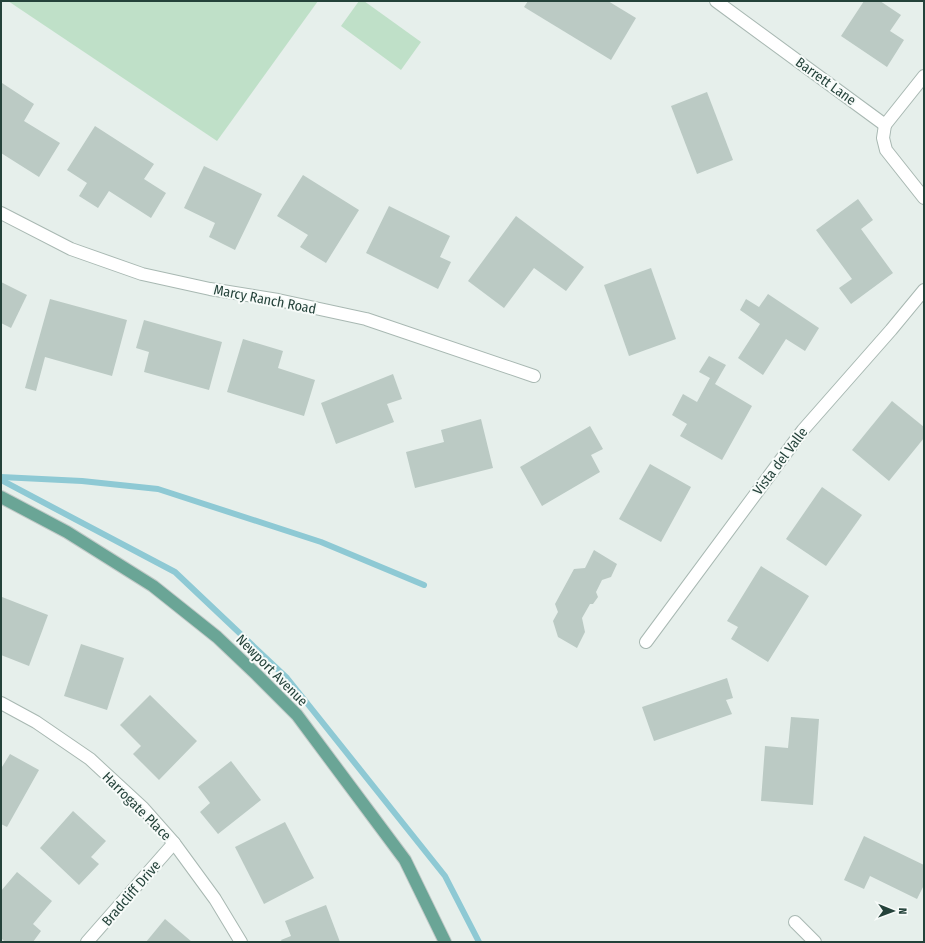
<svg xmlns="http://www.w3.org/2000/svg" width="925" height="943" viewBox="0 0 925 943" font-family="'Fira Sans Condensed',sans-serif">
<rect width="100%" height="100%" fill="#e6efeb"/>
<g fill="#bfe0c8">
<path d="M8 1H318L217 141Z"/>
<path d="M359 1H364L421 42 401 70 341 26Z"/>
</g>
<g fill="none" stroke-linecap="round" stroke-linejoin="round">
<g stroke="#8ec9d4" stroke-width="6">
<path d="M1 477 82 481 158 489 321 542 424 585"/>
<path d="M1 480 175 572 287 678 445 876 479 942"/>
</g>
</g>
<g fill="#bbcac4">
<path d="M528 1H608L636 18 611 60 524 7Z"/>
<path d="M864 1H880L901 15 890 31 904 40 887 67 841 36Z"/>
<path d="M2 83 34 104 24 121 60 143 39 177 1 153Z"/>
<path d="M707 92 733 160 697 174 671 106Z"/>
<path d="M95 126 154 164 144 179 166 193 151 218 109 191 98 208 79 196 87 183 67 170Z"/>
<path d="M204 166 262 194 235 250 209 237 215 223 184 208Z"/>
<path d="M303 175 359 210 326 263 300 247 308 235 277 216Z"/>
<path d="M858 199 873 220 861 229 893 273 851 304 839 288 852 279 816 230Z"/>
<path d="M389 206 450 236 440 257 451 262 438 289 366 253Z"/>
<path d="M516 216 584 267 566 291 534 268 504 308 468 281Z"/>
<path d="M651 268 676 339 629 356 604 285Z"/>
<path d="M1 282 27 295 11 328 1 323Z"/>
<path d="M768 294 819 328 805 351 786 339 763 375 738 358 760 324 740 310 746 299 759 307Z"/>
<path d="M50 299 127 320 112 376 45 357 36 391 25 388Z"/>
<path d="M144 320 222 342 209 390 144 372 149 352 136 348Z"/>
<path d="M243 339 283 351 278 368 315 380 304 416 227 392Z"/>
<path d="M709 356 726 365 715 384 752 406 722 460 680 436 687 424 672 415 683 394 697 402 710 378 699 372Z"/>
<path d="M393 374 402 399 387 404 394 422 336 444 321 403Z"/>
<path d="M892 401 924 427V438L889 481 852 450Z"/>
<path d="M481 419 493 468 415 488 406 452 444 442 441 430Z"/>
<path d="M590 426 603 449 591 455 600 472 542 506 520 467Z"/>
<path d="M650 464 691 487 661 542 619 519Z"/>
<path d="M822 487 862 515 826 566 786 539Z"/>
<path d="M594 550 617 564 611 577 602 580 596 592 598 597 593 604H590L582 618 585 632 577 648 558 637 553 621 558 612 555 604 574 569 585 568Z"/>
<path d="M761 566 809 596 768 662 731 639 738 627 727 621Z"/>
<path d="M2 597 48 615 29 666 1 655V600Z"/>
<path d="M81 644 124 658 107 710 64 696Z"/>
<path d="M727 678 733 698 726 700 732 714 654 741 642 707Z"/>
<path d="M150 695 197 741 159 780 133 754 141 746 120 725Z"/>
<path d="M791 717 819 719 813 805 761 801 765 746 788 748Z"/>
<path d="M10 754 39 770 7 827 1 824V767H2Z"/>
<path d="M231 761 261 800 218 834 200 812 210 803 198 787Z"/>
<path d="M73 811 106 841 91 857 99 864 79 885 40 848Z"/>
<path d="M285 822 314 878 264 904 235 847Z"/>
<path d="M864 836 924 865V885L917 899 870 876 864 889 844 880Z"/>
<path d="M17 872 52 901 33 924 41 931 33 942H5L1 938V891Z"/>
<path d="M326 905 340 942H282L281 940 291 936 285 921Z"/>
<path d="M165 919 192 942H146Z"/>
</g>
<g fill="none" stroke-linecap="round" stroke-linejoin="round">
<defs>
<g id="minor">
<path d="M716 1 885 125"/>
<path d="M885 125 883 138 886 150 924 198"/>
<path d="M885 125 924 76"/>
<path d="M1 213 71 249 142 274 210 289 278 300 366 319 534 376"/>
<path d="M646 642 803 430 891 330 924 290"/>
<path d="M1 703 36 722 90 759 143 808 174 843 215 899 241 942"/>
<path d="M795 922 815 942"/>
<path d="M87 942 174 843"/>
</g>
<path id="major" d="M1 497 67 532 153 586 217 637 257 675 297 715 405 860 445 942"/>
</defs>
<use href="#minor" stroke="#a8b8b2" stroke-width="14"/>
<use href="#major" stroke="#c2cac8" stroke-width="14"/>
<use href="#minor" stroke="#fff" stroke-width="12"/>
<use href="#major" stroke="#6aa596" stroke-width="12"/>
</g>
<g text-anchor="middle" stroke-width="4" stroke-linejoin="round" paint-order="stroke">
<g font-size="14" fill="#24423a" stroke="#f7fbf9">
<text transform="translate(826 81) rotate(36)" y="5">Barrett Lane</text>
<text transform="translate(265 299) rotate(11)" y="5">Marcy Ranch Road</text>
<text transform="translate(780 461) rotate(-53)" y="5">Vista del Valle</text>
<text transform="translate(272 670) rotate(45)" y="5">Newport Avenue</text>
<text transform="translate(137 806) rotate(45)" y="5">Harrogate Place</text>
<text transform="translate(131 893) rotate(-49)" y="5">Bradcliff Drive</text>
</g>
</g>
<rect width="925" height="943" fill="none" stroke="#24423a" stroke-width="4"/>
<g transform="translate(893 911) rotate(91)" stroke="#f7fbf9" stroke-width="3" paint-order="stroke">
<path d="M0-3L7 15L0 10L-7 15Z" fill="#24423a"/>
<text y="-6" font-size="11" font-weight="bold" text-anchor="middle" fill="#24423a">N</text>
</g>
</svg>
